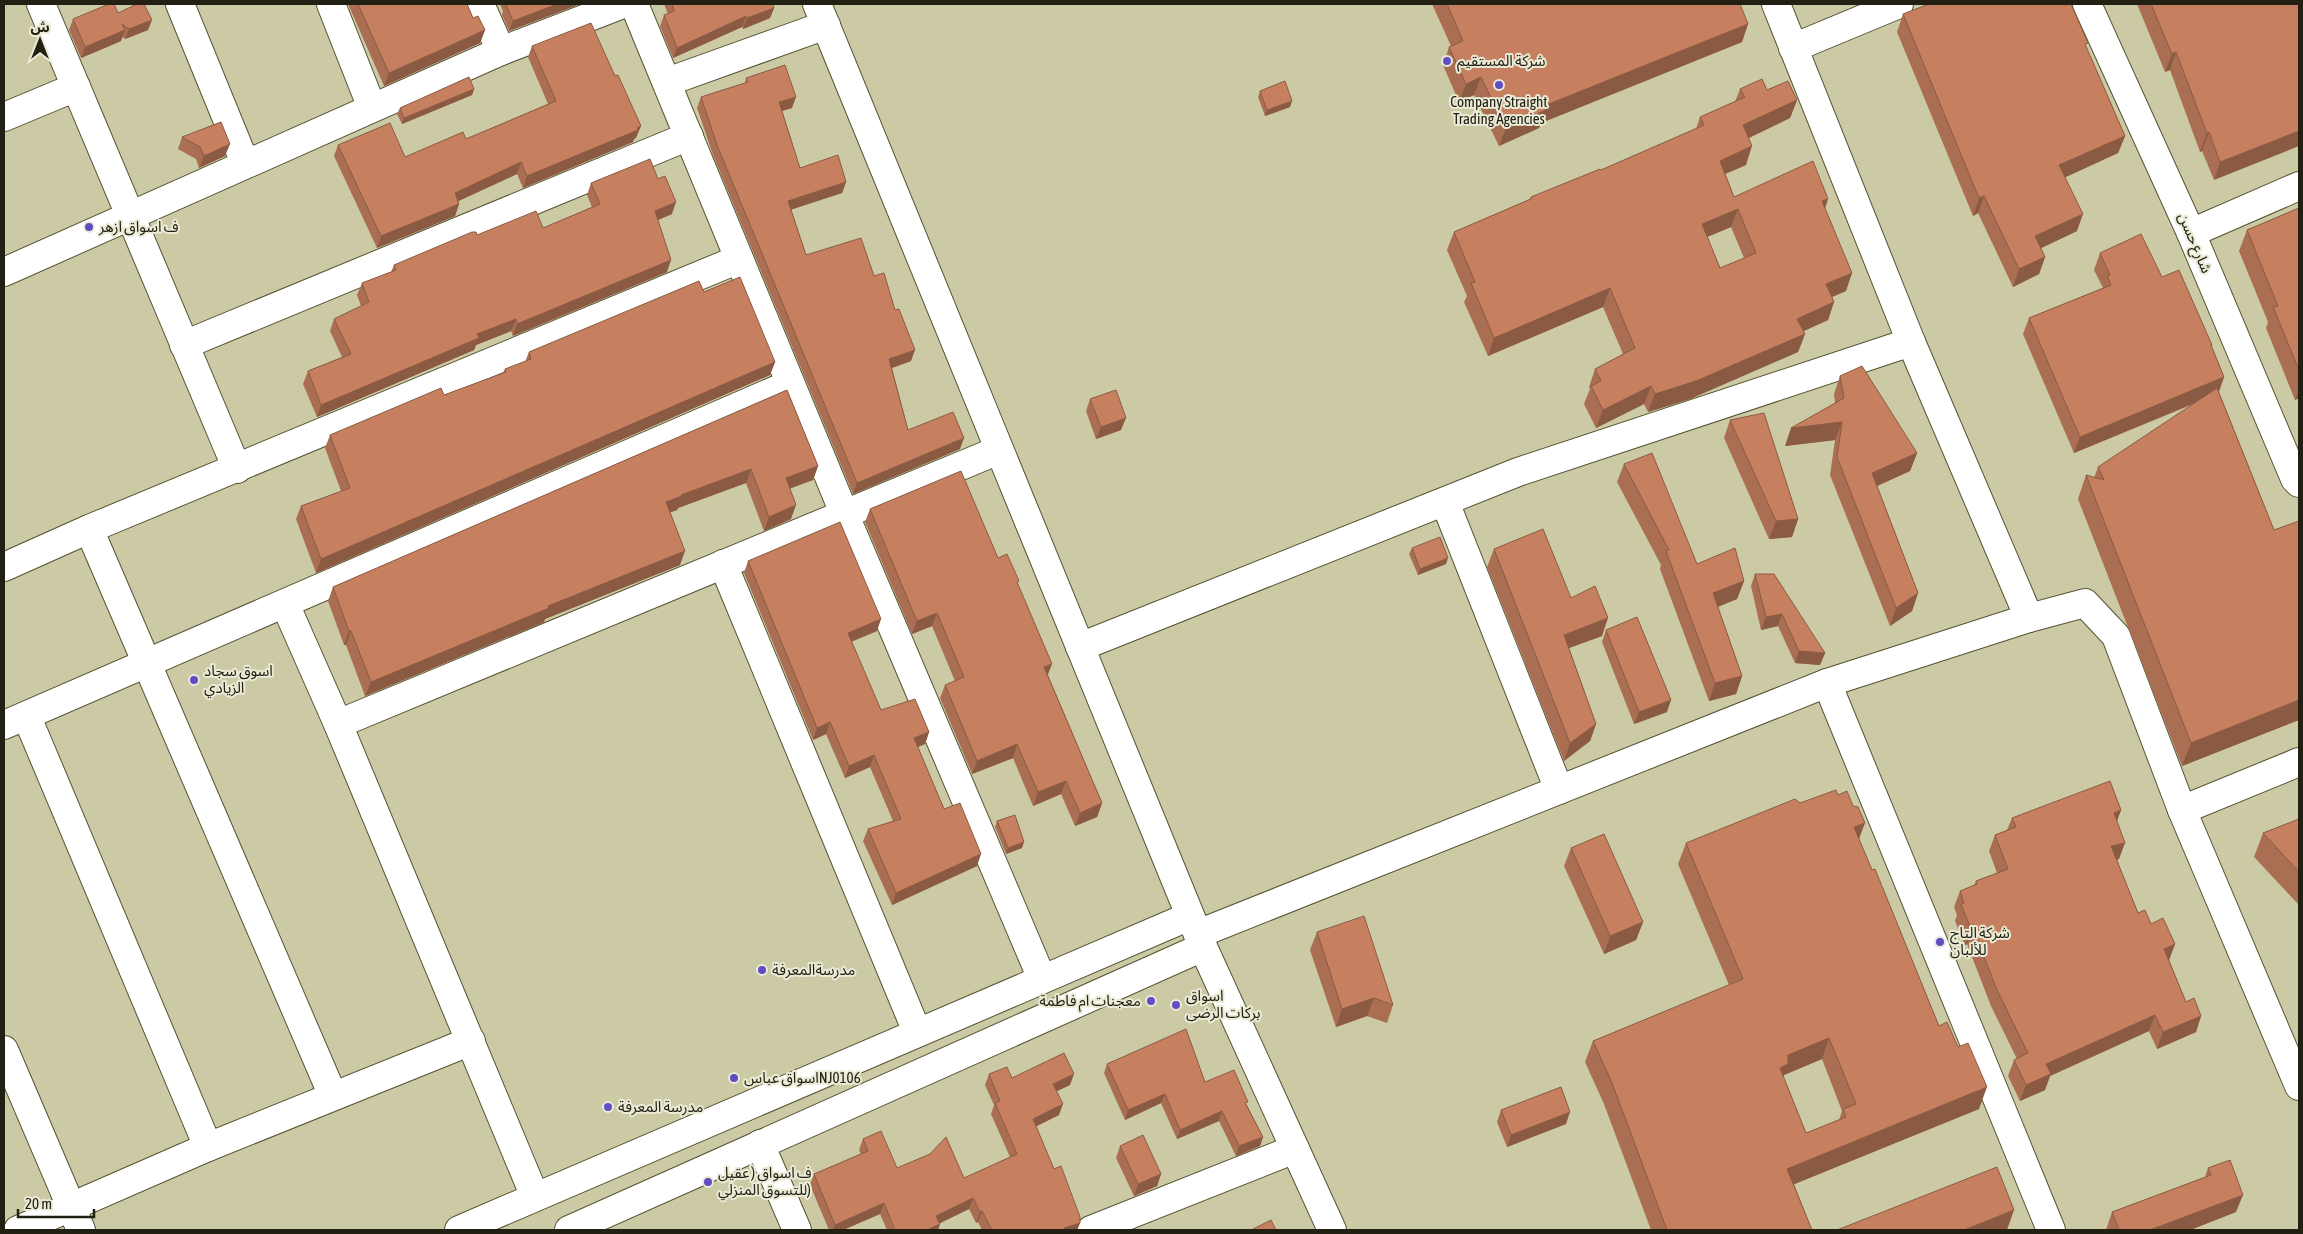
<svg xmlns="http://www.w3.org/2000/svg" width="2303" height="1234" viewBox="0 0 2303 1234" font-family="'Asap Condensed','Noto Sans Arabic',sans-serif">
<rect width="100%" height="100%" fill="#cccaa5"/>
<g fill="none" stroke-linecap="round" stroke-linejoin="round">
<defs>
<g id="street">
<path d="M41 4 237 469"/>
<path d="M180 4 245 163"/>
<path d="M331 4 372 108"/>
<path d="M480 4 501 51"/>
<path d="M634 4 844 513 1042 979"/>
<path d="M1776 4 1911 342 2029 618"/>
<path d="M2087 4 2191 233 2295 479 2299 483"/>
<path d="M1793 48 1899 4"/>
<path d="M667 82 826 25"/>
<path d="M4 117 76 87"/>
<path d="M2191 233 2299 186"/>
<path d="M4 272 501 51 623 4"/>
<path d="M184 345 689 136"/>
<path d="M1445 502 1559 790"/>
<path d="M89 529 333 1096"/>
<path d="M723 564 917 1032"/>
<path d="M4 567 89 529 739 259"/>
<path d="M285 604 338 724 535 1197"/>
<path d="M1080 647 1518 472 1911 342"/>
<path d="M1827 683 2051 1230"/>
<path d="M27 717 208 1147"/>
<path d="M338 724 999 450"/>
<path d="M4 725 790 384"/>
<path d="M2182 810 2299 762"/>
<path d="M1198 934 1827 683 2029 618 2085 603 2116 636 2182 810 2299 1086"/>
<path d="M1203 947 1332 1230"/>
<path d="M4 1050 81 1230"/>
<path d="M760 1144 797 1230"/>
<path d="M18 1230 208 1147 471 1041"/>
<path d="M1091 1230 1295 1149"/>
</g>
<g id="secondary">
<path d="M459 1230 1190 916"/>
<path d="M569 1230 1203 947 817 4"/>
</g>
</defs>
<use href="#street" stroke="#555332" stroke-width="30"/>
<use href="#secondary" stroke="#555332" stroke-width="30"/>
<use href="#street" stroke="#fff" stroke-width="28"/>
<use href="#secondary" stroke="#fff" stroke-width="28"/>
</g>
<g fill="#aa6e53" fill-rule="evenodd">
<path d="M348 4H467L473 18 485 30 480 43 384 86Z"/>
<path d="M500 4H580L509 31 502 15 503 11Z"/>
<path d="M664 4H773L774 8 770 18 743 29 742 27 673 58 660 26 664 15 668 14Z"/>
<path d="M1432 4H1740L1748 24 1742 42 1541 123 1539 128 1499 146 1474 95 1459 102 1443 65 1449 47 1451 46Z"/>
<path d="M2137 4H2299L2214 180 2202 151 2200 152 2170 70 2165 72Z"/>
<path d="M118 13 148 30 125 39 122 37 121 41 81 58 69 30 73 19Z"/>
<path d="M1903 14 2086 47 2125 136 2118 153 2065 177 2077 231 2041 248 2045 257 2039 274 2013 287 1978 213 1973 216 1897 32Z"/>
<path d="M532 46 636 138 634 139 633 142 523 188 517 174 458 201 459 204 455 216 377 248 334 156 338 145 405 157 466 139 548 104 528 57Z"/>
<path d="M746 78 792 108 782 111 800 168 846 182 842 193 791 209 806 255 874 276 911 361 892 368 908 430 960 449 853 494 713 155 697 108 701 97 745 83Z"/>
<path d="M474 89 472 95 402 124 397 114 400 108Z"/>
<path d="M1740 89 1767 90 1797 100 1790 118 1749 138 1746 165 1725 174 1734 197 1828 199 1825 208 1846 291 1832 297 1834 302 1828 320 1803 331 1805 334 1798 352 1690 399 1648 412 1644 404 1596 428 1584 404 1590 389 1589 387 1595 369 1623 354 1603 307 1488 356 1464 302 1467 296 1447 250 1454 232 1530 199 1531 197 1601 170 1696 129 1700 117 1735 102ZM1731 227 1744 258 1720 268 1707 237Z"/>
<path d="M1260 91 1290 107 1265 116 1258 97Z"/>
<path d="M182 137 225 156 199 168 196 159 178 149Z"/>
<path d="M591 183 672 214 658 220 667 272 513 336 511 331 476 345 474 350 317 417 303 384 308 371 342 357 330 331 334 319 361 306 357 295 362 283 391 272 394 265 477 235 543 228 592 207 587 195Z"/>
<path d="M2299 208V398L2295 400 2266 328 2268 322 2239 251 2247 230Z"/>
<path d="M2100 253 2162 277 2212 345V347L2224 377 2219 392 2274 530 2299 521V720L2182 766 2078 499 2086 475 2094 478 2098 467 2196 403 2074 453 2023 334 2029 318 2103 288 2094 270Z"/>
<path d="M704 292 775 362 770 375 316 573 296 519 301 506 341 491 325 448 330 435 444 395 503 373 505 369 525 362 529 352Z"/>
<path d="M1840 376 1917 453 1910 471 1877 486 1918 593 1912 611 1890 626 1830 475 1835 440 1785 446 1835 403 1834 394Z"/>
<path d="M787 390 818 466 813 480 790 488 791 519 764 531 746 483 678 508 677 510 670 512 680 565 545 619 544 622 365 696 346 645H344L328 601 333 587Z"/>
<path d="M1090 399 1121 430 1096 439 1086 411Z"/>
<path d="M1730 420 1798 519 1792 537 1769 539 1724 438Z"/>
<path d="M1624 464 1697 564 1744 581 1737 599 1718 607 1742 676 1736 694 1709 701 1660 569 1661 565 1617 482Z"/>
<path d="M870 509 998 558 1018 584 1048 675 1102 803 1097 817 1075 826 1061 794 1033 806 1013 758 972 774 940 698 945 685 955 681 932 626 912 634 865 522Z"/>
<path d="M1412 548 1446 564 1418 575 1409 554Z"/>
<path d="M1494 549 1571 598 1602 636 1569 648 1596 724 1590 741 1564 761 1487 567Z"/>
<path d="M748 561 877 631 851 642 881 710 929 732 925 744 918 747 944 809 977 866 892 905 863 841 868 829 893 821 870 767 845 778 826 734 813 740 744 573Z"/>
<path d="M1755 574 1825 653 1820 665 1795 663 1778 626 1761 630 1751 586Z"/>
<path d="M1606 630 1667 712 1634 724 1602 642Z"/>
<path d="M1800 803 1859 839 1939 1026 1979 1109 1794 1184 1812 1230H1651L1604 1104 1585 1062 1593 1041 1729 985 1678 864 1686 843ZM1822 1059 1842 1111 1839 1120 1806 1133 1783 1076 1784 1075Z"/>
<path d="M2121 810 2117 821 2119 859 2117 860 2138 913 2175 944 2169 960 2186 1002 2201 1016 2196 1032 2157 1049 2149 1031 2050 1076 2045 1090 2020 1101 2008 1076 2014 1060 2017 1059 1991 1006 1967 944 1965 945 1955 921 1957 915 1954 907 1960 891 1974 886 1976 881 1997 873 1989 851 1995 835 2007 830 2012 818Z"/>
<path d="M2299 819V905L2254 857 2263 833Z"/>
<path d="M997 821 1022 848 1006 854 995 827Z"/>
<path d="M1571 848 1643 922 1636 940 1604 954 1564 866Z"/>
<path d="M1317 932 1393 1005 1387 1023 1367 1016 1336 1027 1310 950Z"/>
<path d="M1107 1064 1205 1082 1247 1105 1263 1137 1260 1146 1236 1156 1219 1121 1177 1139 1161 1103 1125 1120 1104 1073Z"/>
<path d="M989 1074 1012 1078 1070 1085 1056 1091 1059 1115 1036 1126 1054 1169 1080 1223 1077 1230H982L978 1222 976 1223 969 1209 940 1223 938 1230H887L880 1214 843 1230H829L810 1185 814 1174 861 1154 859 1150 863 1139 897 1168 964 1178 1010 1157 991 1114 994 1105 985 1085Z"/>
<path d="M1501 1110 1566 1124 1507 1147 1497 1122Z"/>
<path d="M1120 1146 1161 1174 1157 1186 1134 1196 1116 1158Z"/>
<path d="M2208 1168 2236 1212 2190 1230H2106L2112 1212 2205 1177Z"/>
</g>
<g fill="#8b5a43">
<path d="M557 4H580L509 31 513 21Z"/>
<path d="M774 8 770 18 743 29 747 18Z"/>
<path d="M746 16 742 27 673 58 677 48Z"/>
<path d="M152 20 148 30 125 39 129 29Z"/>
<path d="M1748 24 1742 42 1541 123 1539 128 1499 146 1506 128 1544 106Z"/>
<path d="M125 30 121 41 81 58 85 47Z"/>
<path d="M485 30 480 43 384 86 389 73Z"/>
<path d="M2176 52 2170 70 2165 72 2172 54Z"/>
<path d="M1481 77 1474 95 1459 102 1466 84Z"/>
<path d="M474 89 472 95 402 124 404 118Z"/>
<path d="M796 97 792 108 775 113 779 102Z"/>
<path d="M1797 100 1790 118 1736 144 1743 125Z"/>
<path d="M1292 101 1290 107 1265 116 1267 110Z"/>
<path d="M641 126 636 138 634 139 633 142 523 188 527 176Z"/>
<path d="M2299 131V146L2214 180 2220 162Z"/>
<path d="M2209 132 2202 151 2200 152 2207 133Z"/>
<path d="M2125 136 2118 153 2053 183 2059 165Z"/>
<path d="M230 144 225 156 199 168 204 156Z"/>
<path d="M1752 146 1746 165 1713 179 1720 161Z"/>
<path d="M521 162 517 174 450 205 455 193Z"/>
<path d="M846 182 842 193 784 212 788 201Z"/>
<path d="M1984 196 1978 213 1973 216 1979 198Z"/>
<path d="M1828 199 1822 217V201Z"/>
<path d="M676 202 672 214 651 223 655 211Z"/>
<path d="M459 204 455 216 377 248 381 236Z"/>
<path d="M1738 209 1731 227 1695 242 1702 224Z"/>
<path d="M2083 214 2077 231 2029 254 2035 236Z"/>
<path d="M2045 257 2039 274 2013 287 2019 269Z"/>
<path d="M671 260 667 272 513 336 517 324Z"/>
<path d="M1852 273 1846 291 1820 302 1826 284Z"/>
<path d="M1610 288 1603 307 1488 356 1494 338Z"/>
<path d="M1834 302 1828 320 1791 337 1797 319Z"/>
<path d="M516 319 511 331 476 345 474 350 317 417 321 405 477 334Z"/>
<path d="M1805 334 1798 352 1690 399 1648 412 1655 394Z"/>
<path d="M915 350 911 361 886 370 889 359Z"/>
<path d="M775 362 770 375 316 573 321 559Z"/>
<path d="M2224 377 2218 393 2074 453 2080 437Z"/>
<path d="M1651 386 1644 404 1596 428 1603 410Z"/>
<path d="M2299 389V398L2295 400Z"/>
<path d="M1126 418 1121 430 1096 439 1101 427Z"/>
<path d="M1842 422 1835 440 1785 446 1791 428Z"/>
<path d="M964 438 960 449 853 494 857 483Z"/>
<path d="M1917 453 1910 471 1866 491 1872 473Z"/>
<path d="M818 466 813 480 781 492 786 478Z"/>
<path d="M751 469 746 483 678 508 677 510 661 516 666 502 681 495Z"/>
<path d="M796 505 791 519 764 531 769 517Z"/>
<path d="M1798 519 1792 537 1769 539 1776 521Z"/>
<path d="M685 551 680 565 545 619 544 622 365 696 371 682 548 606Z"/>
<path d="M1448 558 1446 564 1418 575 1420 569Z"/>
<path d="M1744 581 1737 599 1707 611 1713 593Z"/>
<path d="M1918 593 1912 611 1890 626 1896 608Z"/>
<path d="M937 613 932 626 912 634 917 621Z"/>
<path d="M1782 614 1778 626 1761 630 1766 617Z"/>
<path d="M1608 618 1602 636 1558 652 1564 635Z"/>
<path d="M881 619 877 631 843 645 848 633Z"/>
<path d="M349 631H351L346 645H344Z"/>
<path d="M1799 651 1825 653 1820 665 1795 663Z"/>
<path d="M1052 664 1047 677 1044 667Z"/>
<path d="M1742 676 1736 694 1709 701 1715 683Z"/>
<path d="M1671 700 1667 712 1634 724 1639 712Z"/>
<path d="M2299 700V720L2182 766 2191 743Z"/>
<path d="M830 722 826 734 813 740 817 728Z"/>
<path d="M1596 724 1590 741 1564 761 1570 743Z"/>
<path d="M929 732 925 744 910 750 914 738Z"/>
<path d="M1017 744 1013 758 972 774 977 761Z"/>
<path d="M874 755 870 767 845 778 849 766Z"/>
<path d="M1066 781 1061 794 1033 806 1038 792Z"/>
<path d="M1102 803 1097 817 1075 826 1080 813Z"/>
<path d="M2121 810 2115 826 2114 813Z"/>
<path d="M1865 823 1857 844 1854 827Z"/>
<path d="M1024 842 1022 848 1006 854 1008 848Z"/>
<path d="M2125 843 2119 859 2106 862 2111 846Z"/>
<path d="M981 854 977 866 892 905 896 893Z"/>
<path d="M1643 922 1636 940 1604 954 1610 936Z"/>
<path d="M1973 928 1967 944 1965 945 1971 929Z"/>
<path d="M2175 944 2169 960 2158 965 2164 949Z"/>
<path d="M1374 998 1367 1016 1336 1027 1342 1009Z"/>
<path d="M2155 1015 2149 1031 2050 1076 2045 1090 2020 1101 2026 1085 2046 1064Z"/>
<path d="M2201 1016 2196 1032 2157 1049 2163 1032Z"/>
<path d="M1829 1038 1822 1059 1784 1075 1780 1085V1068L1788 1055Z"/>
<path d="M1074 1074 1070 1085 1049 1095 1053 1084Z"/>
<path d="M1987 1087 1979 1109 1780 1190 1787 1169Z"/>
<path d="M1165 1094 1161 1103 1125 1120 1128 1110Z"/>
<path d="M1063 1104 1059 1115 1029 1130 1033 1119Z"/>
<path d="M1222 1111 1219 1121 1177 1139 1180 1130Z"/>
<path d="M1570 1112 1566 1124 1507 1147 1511 1135Z"/>
<path d="M1263 1137 1260 1146 1236 1156 1239 1146Z"/>
<path d="M1161 1174 1157 1186 1134 1196 1138 1184Z"/>
<path d="M2243 1195 2236 1212 2190 1230H2150Z"/>
<path d="M973 1198 969 1209 932 1227 936 1216Z"/>
<path d="M884 1203 880 1214 843 1230H833L835 1225Z"/>
<path d="M2014 1210 2007 1230H1964Z"/>
<path d="M982 1211 978 1222 976 1223 980 1212Z"/>
<path d="M1080 1223 1077 1230H1063L1064 1228Z"/>
<path d="M940 1224 938 1230H927Z"/>
</g>
<g fill="#c68060" stroke="#8b5a43" fill-rule="evenodd">
<path d="M109 4H114L118 13 137 4H144L152 20 129 29 122 24 125 30 85 47 73 19Z"/>
<path d="M358 4H467L473 18 478 16 485 30 389 73Z"/>
<path d="M506 4H557L513 21Z"/>
<path d="M672 4H773L774 8 747 18 746 16 677 48 664 15 674 11Z"/>
<path d="M1447 4H1740L1748 24 1544 106 1546 110 1506 128 1481 77 1466 84 1449 47 1463 41Z"/>
<path d="M1929 4H2064L2065 5 2071 4 2088 43 2085 44 2125 136 2059 165 2083 214 2035 236 2045 257 2019 269 1984 196 1979 198 1903 14Z"/>
<path d="M2151 4H2299V131L2220 162 2209 132 2207 133 2176 52 2172 54Z"/>
<path d="M591 23 615 76 618 75 641 126 637 128 638 130 527 176 521 162 455 193 459 204 381 236 338 145 390 123 405 157 463 132 466 139 556 101 532 46Z"/>
<path d="M785 65 796 97 779 102 800 168 838 155 846 182 788 201 806 255 861 238 874 276 884 273 895 310 899 309 915 350 889 359 908 430 953 412 964 438 857 483 717 145 701 97 748 82 746 78Z"/>
<path d="M469 77 474 89 404 118 400 108Z"/>
<path d="M1762 79 1767 90 1788 81 1797 100 1743 125 1752 146 1720 161 1734 197 1813 161 1828 199 1822 201 1852 273 1826 284 1834 302 1797 319 1805 334 1696 381 1655 394 1651 386 1603 410 1591 386 1601 381 1595 369 1635 348 1610 288 1494 338 1471 283 1475 282 1454 232 1531 199V197L1600 169 1601 170 1704 125 1700 117 1745 97 1740 89ZM1738 209 1756 253 1720 268 1702 224Z"/>
<path d="M1285 81 1292 101 1267 110 1260 91Z"/>
<path d="M221 122 230 144 204 156 200 147 182 137Z"/>
<path d="M650 159 658 179 665 176 676 202 655 211 671 260 517 324 516 319 477 334 479 338 321 405 308 371 351 354 334 319 369 302 362 283 396 270 394 265 472 232H476L477 235 536 211 543 228 600 204 591 183Z"/>
<path d="M2299 208V370L2273 307 2278 306 2247 230Z"/>
<path d="M2141 234 2162 277 2179 270 2212 345H2211L2224 377 2080 437 2029 318 2111 285 2107 276 2110 275 2100 253Z"/>
<path d="M740 277 775 362 321 559 301 506 350 488 330 435 441 388 444 395 506 372 505 369 531 359 529 352 699 281 704 292Z"/>
<path d="M1862 366 1917 453 1872 473 1918 593 1896 608 1837 457 1842 422 1791 428 1844 398 1840 376Z"/>
<path d="M2217 388 2274 530 2299 521V700L2191 743 2086 475 2104 480 2098 467Z"/>
<path d="M787 390 818 466 786 478 796 505 769 517 751 469 681 495 682 496 666 502 685 551 548 606 549 608 371 682 351 631H349L333 587Z"/>
<path d="M1116 390 1126 418 1101 427 1090 399Z"/>
<path d="M1764 413 1798 519 1776 521 1730 420Z"/>
<path d="M1652 453 1697 564 1735 548 1744 581 1713 593 1742 676 1715 683 1666 551 1669 550 1624 464Z"/>
<path d="M961 471 998 558 1007 554 1019 581 1017 582 1052 664 1044 667 1102 803 1080 813 1066 781 1038 792 1017 744 977 761 945 685 964 677 937 613 917 621 870 509Z"/>
<path d="M840 522 881 619 848 633 881 710 915 699 929 732 914 738 944 809 960 803 981 854 896 893 868 829 901 819 874 755 849 766 830 722 817 728 748 561Z"/>
<path d="M1543 529 1571 598 1595 586 1608 618 1564 635 1596 724 1570 743 1494 549Z"/>
<path d="M1440 537 1448 558 1420 569 1412 548Z"/>
<path d="M1755 574H1774L1825 653 1799 651 1782 614 1766 617Z"/>
<path d="M1637 617 1671 700 1639 712 1606 630Z"/>
<path d="M2110 781 2121 810 2114 813 2125 843 2111 846 2138 913 2145 910 2151 924 2163 918 2175 944 2164 949 2186 1002 2194 998 2201 1016 2163 1032 2155 1015 2046 1064 2051 1074 2026 1085 2014 1060 2028 1053 1997 990 1973 928 1971 929 1961 904 1964 903 1960 891 1977 884 1976 881 2008 869 1995 835 2016 827 2012 818Z"/>
<path d="M1836 790 1838 795 1847 791 1853 806 1858 807 1865 823 1854 827 1872 870 1875 869 1939 1026 1947 1022 1958 1047 1968 1043 1987 1087 1787 1169 1812 1230H1667L1612 1083 1593 1041 1743 979 1686 843 1795 799 1800 803ZM1829 1038 1856 1104 1843 1109 1846 1117 1806 1133 1780 1068 1788 1064V1055Z"/>
<path d="M1015 815 1024 842 1008 848 997 821Z"/>
<path d="M2299 819V872L2263 833Z"/>
<path d="M1604 834 1643 922 1610 936 1571 848Z"/>
<path d="M1364 916 1393 1005 1374 998 1342 1009 1317 932Z"/>
<path d="M1186 1029 1205 1082 1234 1070 1248 1102 1245 1103 1263 1137 1239 1146 1222 1111 1180 1130 1165 1094 1128 1110 1107 1064Z"/>
<path d="M1064 1053 1074 1074 1053 1084 1063 1104 1033 1119 1054 1169 1061 1166 1080 1217V1223L1064 1228 1065 1230H992L982 1211 980 1212 973 1198 936 1216 940 1224 927 1230H895L884 1203 835 1225 814 1174 868 1151 863 1139 881 1131 897 1168 930 1154 946 1137 964 1178 1017 1154 995 1103 1000 1101 989 1074 1007 1067 1012 1078Z"/>
<path d="M1561 1087 1570 1112 1511 1135 1501 1110Z"/>
<path d="M1143 1135 1161 1174 1138 1184 1120 1146Z"/>
<path d="M2230 1160 2243 1195 2150 1230H2119L2112 1212 2211 1175 2208 1168Z"/>
<path d="M1997 1167 2014 1210 1964 1230H1837Z"/>
<path d="M1271 1220 1276 1230H1251Z"/>
</g>
<g fill="#604dc6" stroke="#eaead7" stroke-width="2">
<circle cx="1447" cy="61" r="5"/>
<circle cx="1499" cy="85" r="5"/>
<circle cx="89" cy="227" r="5"/>
<circle cx="194" cy="680" r="5"/>
<circle cx="1940" cy="942" r="5"/>
<circle cx="762" cy="970" r="5"/>
<circle cx="1151" cy="1001" r="5"/>
<circle cx="1176" cy="1005" r="5"/>
<circle cx="734" cy="1078" r="5"/>
<circle cx="608" cy="1107" r="5"/>
<circle cx="708" cy="1182" r="5"/>
</g>
<g text-anchor="middle" stroke-width="4" stroke-linejoin="round" paint-order="stroke">
<g font-size="15" fill="#212012" stroke="#eaead7" text-anchor="start">
<text x="1457" y="66">شركة المستقيم</text>
<text x="1499" y="107" text-anchor="middle">Company Straight<tspan x="1499" dy="17">Trading Agencies</tspan></text>
<text x="99" y="232">ف اسواق ازهر</text>
<text x="204" y="676">اسوق سجاد<tspan x="204" dy="17">الزيادي</tspan></text>
<text x="1950" y="938">شركة التاج<tspan x="1950" dy="17">للألبان</tspan></text>
<text x="772" y="975">مدرسةالمعرفة</text>
<text x="1186" y="1001">اسواق<tspan x="1186" dy="17">بركات الرضى</tspan></text>
<text x="1141" y="1006" text-anchor="end">معجنات ام فاطمة</text>
<text x="744" y="1083">اسواق عباسNJ0106</text>
<text x="618" y="1112">مدرسة المعرفة</text>
<text x="718" y="1178">ف اسواق ( عقيل<tspan x="718" dy="17">للتسوق المنزلي)</tspan></text>
</g>
<g font-size="15" fill="#212012" stroke="#eaead7">
<text transform="translate(2195 243) rotate(67)" y="5">شارع حسن</text>
</g>
</g>
<rect width="2303" height="1234" fill="none" stroke="#212012" stroke-width="10"/>
<g transform="translate(40 40)" stroke="#eaead7" stroke-width="4" paint-order="stroke">
<path d="M0-4L9 19L0 12L-9 19Z" fill="#212012"/>
<text y="-8" font-size="14" font-weight="bold" text-anchor="middle" fill="#212012">ش</text>
</g>
<path d="M18 1209v8h76v-8" fill="none" stroke="#212012" stroke-width="2.5"/>
<text x="25" y="1209" font-size="15" fill="#212012" stroke="#eaead7" stroke-width="4" paint-order="stroke">20 m</text>
</svg>
